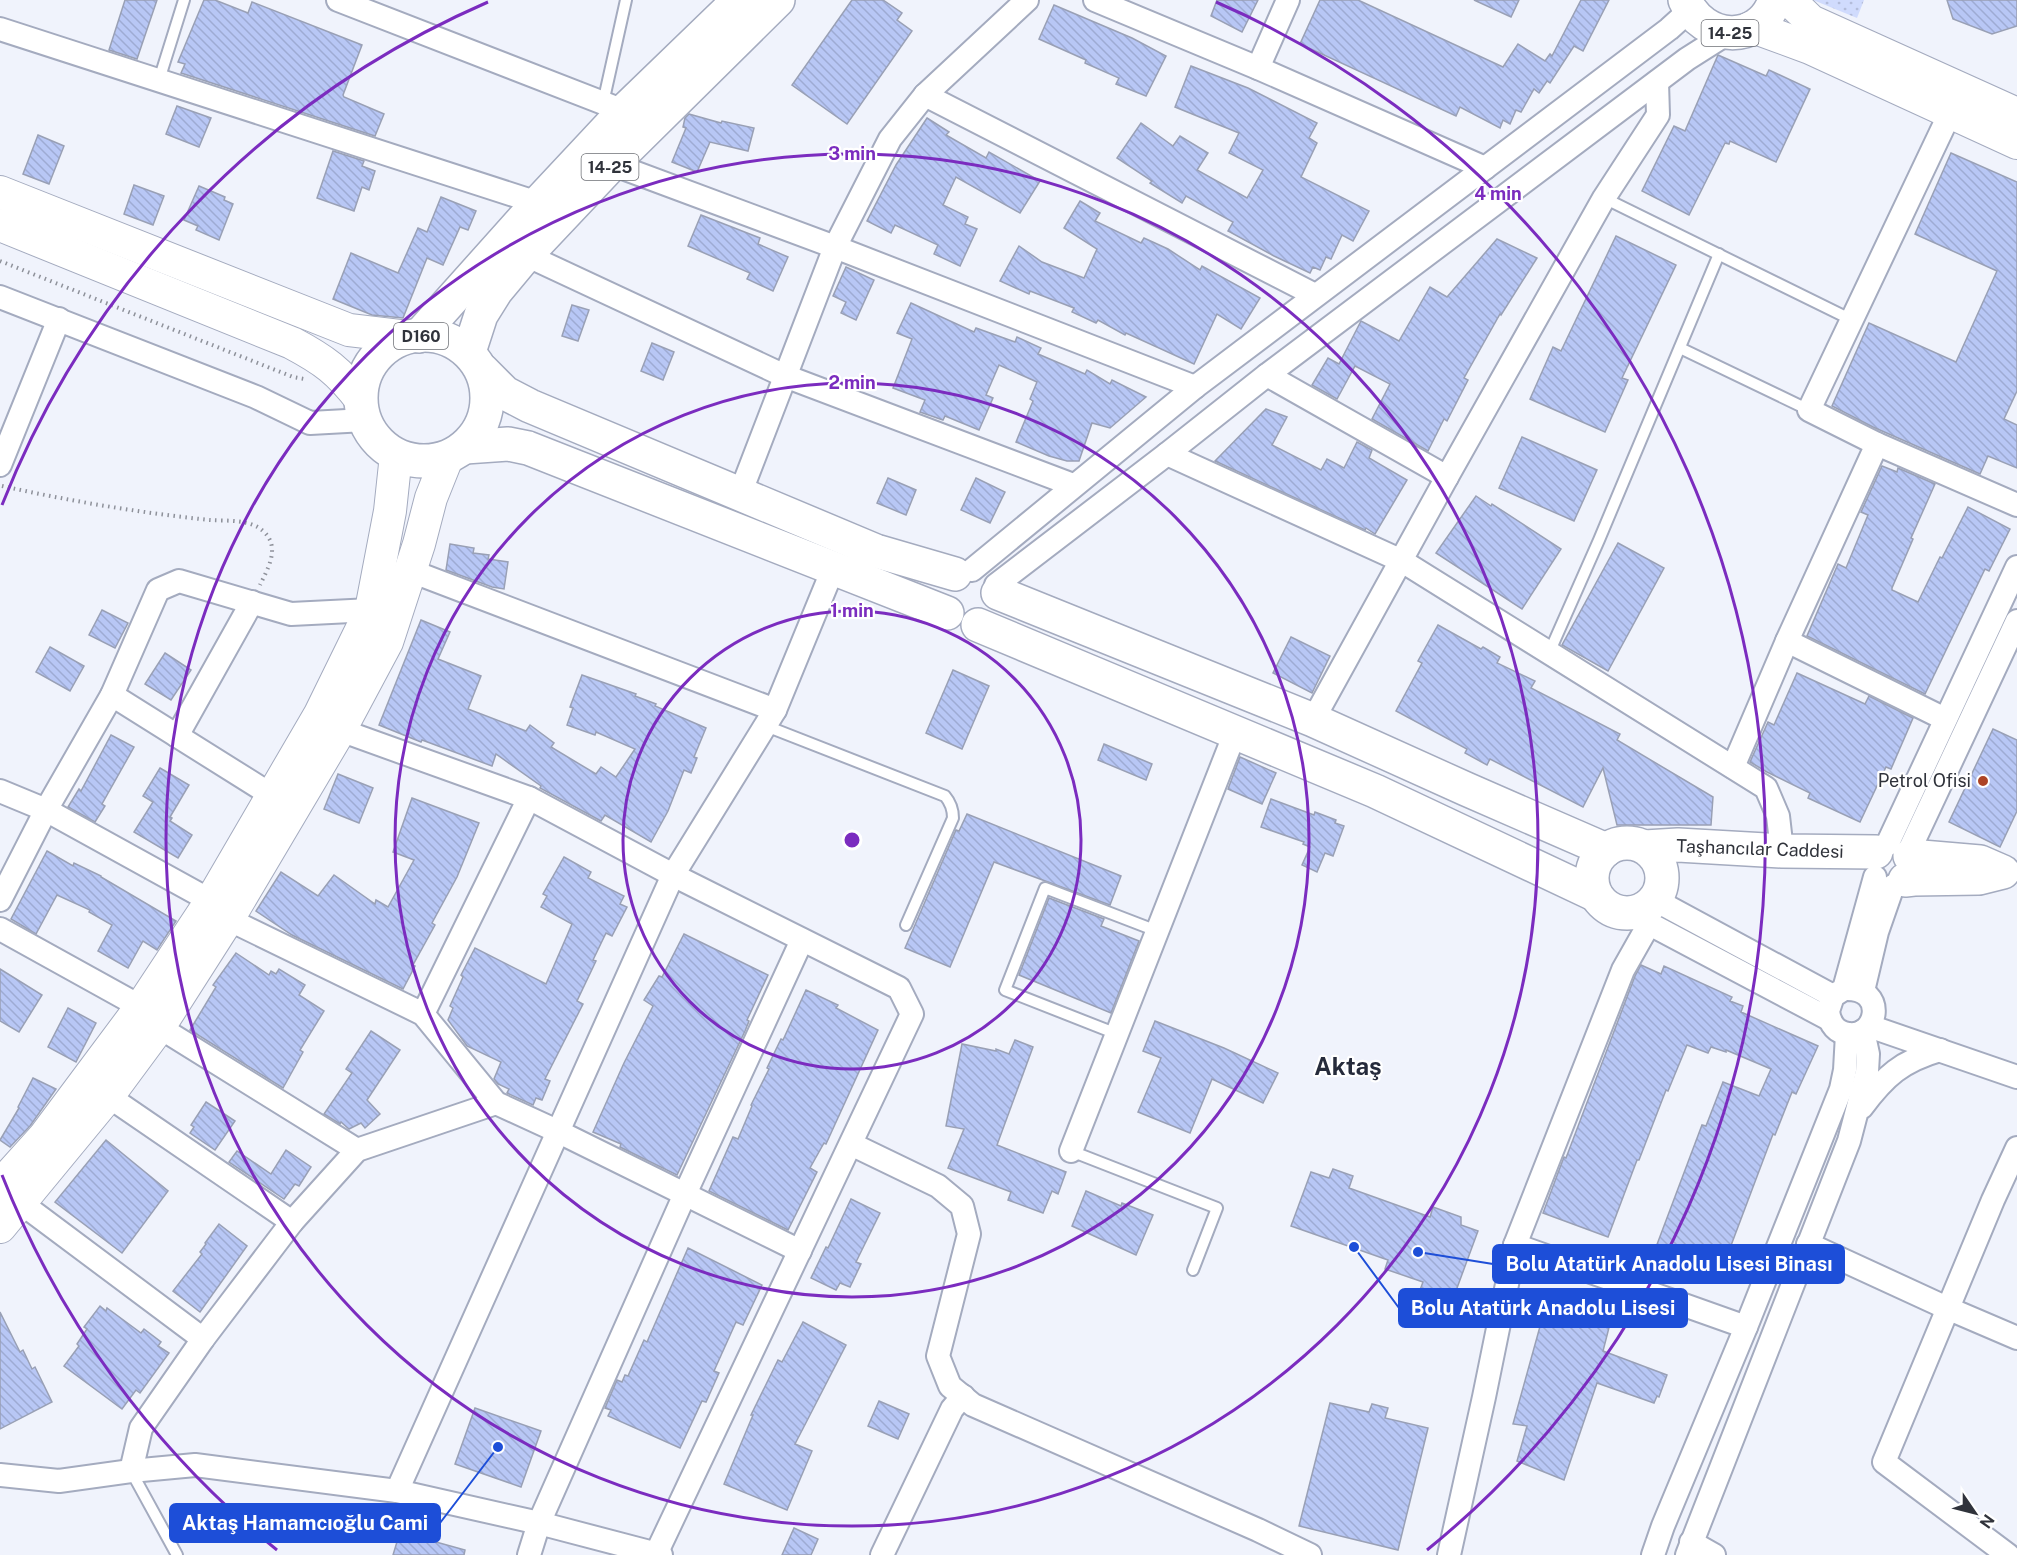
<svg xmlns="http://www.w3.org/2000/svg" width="2017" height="1555" viewBox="0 0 2017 1555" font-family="'Public Sans',sans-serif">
<defs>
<pattern id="park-dots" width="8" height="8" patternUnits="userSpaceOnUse" patternTransform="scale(1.5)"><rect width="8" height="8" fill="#d0dbfd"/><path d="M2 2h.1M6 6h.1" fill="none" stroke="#b3bcda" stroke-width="1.8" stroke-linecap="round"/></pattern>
<pattern id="building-back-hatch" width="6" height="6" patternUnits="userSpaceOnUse" patternTransform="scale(1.5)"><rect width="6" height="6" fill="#b8c7f5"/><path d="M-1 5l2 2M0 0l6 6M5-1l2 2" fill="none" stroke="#9eabd3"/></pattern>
</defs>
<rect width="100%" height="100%" fill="#f0f3fc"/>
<path fill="url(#park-dots)" d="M1813 0H1864L1857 18Z"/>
<g fill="url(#building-back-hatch)" stroke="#99a0b5" stroke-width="1.5">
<path d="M125 0H157L137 59 109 50Z"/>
<path d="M204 0H215L248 13 252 2 362 45 343 95 344 97 384 114 375 136 181 73 185 64 178 62Z"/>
<path d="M852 0H883L902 13 897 20 912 31 847 124 792 85Z"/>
<path d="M1217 0H1258L1242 32 1211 16Z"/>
<path d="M1320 0H1358L1503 67 1518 44 1545 61 1550 54 1552 56 1581 0H1609L1583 51 1574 46 1550 83 1547 81 1539 93 1534 89 1521 112 1516 110 1510 124 1503 120 1500 128 1460 107 1456 116 1300 44Z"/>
<path d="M1474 0H1519L1511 17Z"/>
<path d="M1947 0H2017V26L1992 34 1953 19Z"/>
<path d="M1054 5 1132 38 1166 56 1146 96 1116 84 1119 78 1085 63 1086 60 1039 39Z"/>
<path d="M1718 55 1766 76 1769 70 1810 89 1776 162 1730 141 1729 144 1725 143 1689 215 1642 191 1674 126 1685 131Z"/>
<path d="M1191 66 1248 88 1317 123 1309 138 1317 143 1301 177 1369 211 1353 241 1342 235 1331 259 1326 257 1320 270 1313 267 1310 273 1274 256 1228 231 1233 222 1186 196 1182 203 1150 183 1152 181 1117 158 1141 123 1173 146 1180 136 1208 153 1197 170 1247 198 1263 170 1229 153 1239 133 1175 107Z"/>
<path d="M177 106 211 118 199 147 166 134Z"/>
<path d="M689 114 721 123 722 121 754 128 748 151 710 142 697 172 672 162 686 128 683 127 685 118Z"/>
<path d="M927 118 949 132 946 135 986 158 989 152 1040 181 1020 213 956 177 943 205 968 217 965 224 977 229 960 266 934 254 938 245 895 225 891 233 867 221 896 165Z"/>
<path d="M38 135 64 146 49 184 23 174Z"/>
<path d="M333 151 364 161 362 166 375 171 369 190 362 187 354 211 317 198Z"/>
<path d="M1951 153 2017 182V391L2004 419 2017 425V468L1988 456 1980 474 1873 427 1832 406 1869 323 1956 362 1997 271 1915 234Z"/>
<path d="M134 185 164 196 153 225 124 214Z"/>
<path d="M199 186 225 197 224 200 233 204 219 240 196 230 198 226 184 220Z"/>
<path d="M441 197 476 211 468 230 460 227 443 265 427 258 403 318 372 315 333 299 351 253 398 273 418 228 427 232Z"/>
<path d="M1080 201 1100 213 1095 221 1141 243 1144 238 1168 249 1200 270 1202 266 1260 298 1241 329 1217 314 1194 364 1126 333 1125 335 1098 320 1096 323 1072 312 1074 308 1030 291 1029 294 1000 281 1019 246 1042 262 1084 278 1097 249 1064 228Z"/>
<path d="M701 215 760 238 758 244 788 257 773 291 747 279 750 273 688 246Z"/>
<path d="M1616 236 1676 265 1622 378 1628 380 1605 432 1530 399 1553 347 1561 351Z"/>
<path d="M1497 239 1537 258 1501 315 1500 314 1464 378 1468 380 1447 421 1444 419 1428 451 1372 419 1390 384 1355 366 1337 399 1312 385 1328 358 1339 364 1361 321 1399 341 1430 287 1447 297Z"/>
<path d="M846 267 874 280 856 320 841 313 846 302 833 296Z"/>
<path d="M911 303 974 332 976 328 1015 342 1017 337 1041 348 1038 354 1085 374 1087 370 1110 384 1112 380 1146 397 1110 428 1092 423 1079 461H1067L1049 456 1016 442 1033 401 1030 399 1037 382 999 365 986 395 993 398 979 430 945 416 943 420 920 412 925 400 893 388 912 339 897 333Z"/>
<path d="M572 305 589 310 578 341 562 336Z"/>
<path d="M652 343 674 352 663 380 641 371Z"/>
<path d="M1266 409 1287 417 1272 445 1321 470 1327 459 1344 468 1357 442 1372 450 1369 458 1407 480 1375 534 1366 528 1365 530 1215 461Z"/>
<path d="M1522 437 1597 470 1574 521 1499 488Z"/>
<path d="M1882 466 1897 472 1898 468 1935 484 1911 538 1913 539 1892 588V590L1918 602 1940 557 1942 558 1968 507 2010 529 1989 571 1985 569 1925 694 1807 636 1838 564 1846 568 1868 515 1861 512Z"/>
<path d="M888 478 916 490 906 515 877 503Z"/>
<path d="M976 478 1005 492 990 523 961 510Z"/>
<path d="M1476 496 1491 506 1492 504 1561 549 1522 609 1436 553Z"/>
<path d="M1618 543 1664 568 1608 671 1562 645Z"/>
<path d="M450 544 474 548 473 553 489 555 488 559 508 562 504 589 492 587 446 570Z"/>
<path d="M102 610 128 623 115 648 89 635Z"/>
<path d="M421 620 450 632 438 659 481 676 468 709 526 731 530 725 554 743 551 747 596 774 601 767 616 777 635 749 596 732 595 735 567 725 573 708 570 707 582 675 636 694 635 696 656 704 655 706 706 728 694 757 697 758 691 773 684 770 668 811 651 842 605 815 601 821 540 788 541 786 496 754 492 766 422 740 421 742 379 725Z"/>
<path d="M1438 625 1481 649 1483 647 1500 657 1497 663 1535 681 1531 688 1620 734 1617 740 1713 797 1711 825H1617L1603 768 1583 807 1490 759 1487 765 1465 753 1467 749 1396 711 1422 663 1418 661Z"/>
<path d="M1291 637 1330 656 1312 693 1273 673Z"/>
<path d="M50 647 84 666 70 691 36 672Z"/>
<path d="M165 653 191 670 171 700 145 684Z"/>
<path d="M953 670 989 686 962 749 926 733Z"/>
<path d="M1797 673 1865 704 1869 696 1913 718 1891 769 1886 767 1860 822 1808 798 1810 793 1767 772 1750 762 1768 722 1774 725Z"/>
<path d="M1993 729 2017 740V811L2000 847 1949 822Z"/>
<path d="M111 735 134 747 102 804 105 806 95 822 68 807 79 789 81 791Z"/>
<path d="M1104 744 1152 764 1146 780 1098 760Z"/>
<path d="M1240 757 1276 773 1262 804 1228 789Z"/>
<path d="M160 768 189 785 170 817 172 818 170 821 192 835 178 858 134 832 153 802 143 796Z"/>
<path d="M338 774 373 788 359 823 324 809Z"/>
<path d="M412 798 479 823 457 877 432 923 435 925 413 965 415 966 403 989 292 935 256 911 281 872 318 896 334 875 375 904 376 900 388 907 414 860 393 852Z"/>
<path d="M1271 799 1314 815 1315 812 1336 820 1335 823 1344 826 1333 856 1325 853 1317 872 1302 865 1310 847 1303 844 1304 842 1261 827Z"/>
<path d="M967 814 1121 876 1110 905 994 862 950 967 905 948 956 830 959 831Z"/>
<path d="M47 851 73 866 74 863 101 876V877L176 921 157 950 143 941 128 968 98 951 112 925 89 912 90 910 57 895 36 934 11 919Z"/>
<path d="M564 857 591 872 588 878 624 896 620 904 627 907 612 936 606 933 593 960 596 961 577 1001 583 1004 545 1079 550 1081 542 1100 536 1098 533 1105 507 1093 509 1089 498 1084 494 1079 501 1062 467 1046 448 1020 453 1008 450 1006 463 977 461 975 475 948 546 984 572 924 541 907 547 896 543 894Z"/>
<path d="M1049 898 1104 919 1101 926 1139 941 1111 1013 1019 975Z"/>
<path d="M684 934 768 975 747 1020 749 1021 745 1031 677 1175 620 1147 621 1144 593 1132 624 1063 653 1006 644 1000 659 976 662 977Z"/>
<path d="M236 953 269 975 271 971 276 974 279 969 305 985 299 995 324 1011 300 1050 303 1052 283 1088 190 1030 216 987 213 985Z"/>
<path d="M1641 965 1661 974 1664 966 1732 997 1730 1001 1743 1006 1741 1012 1818 1046 1796 1094 1792 1092 1775 1135 1773 1134 1718 1280 1653 1255 1702 1125 1706 1126 1723 1082 1759 1096 1771 1069 1726 1050V1052L1711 1047 1708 1053 1687 1045 1668 1091 1666 1090 1639 1160H1637L1608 1237 1543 1213 1564 1157 1566 1158 1635 976Z"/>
<path d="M0 969 42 995 19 1032 0 1021Z"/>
<path d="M806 990 838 1005 836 1008 878 1030 826 1144 824 1143 810 1168 817 1172 788 1230 709 1191 733 1137 738 1139 752 1106 751 1105 769 1069 767 1068 781 1039 783 1040Z"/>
<path d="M68 1008 96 1023 76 1062 48 1047Z"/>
<path d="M1155 1021 1224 1048 1278 1073 1263 1103 1212 1079 1190 1133 1138 1112 1161 1058 1143 1051Z"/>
<path d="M371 1031 400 1050 367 1100 380 1114 365 1128 361 1123 349 1129 341 1122 340 1124 324 1114 352 1073 346 1069Z"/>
<path d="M1015 1040 1033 1047 997 1145 1066 1172 1058 1194 1052 1191 1043 1213 1008 1200 1011 1192 948 1168 964 1129 946 1126 962 1044 996 1051V1049L1009 1054Z"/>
<path d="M33 1078 56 1089 30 1126 10 1147 0 1140 19 1108 18 1107Z"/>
<path d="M206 1102 235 1121 215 1150 190 1133 194 1127 191 1125Z"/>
<path d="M106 1140 168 1191 122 1253 55 1202Z"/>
<path d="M286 1150 311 1167 299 1186 295 1184 284 1199 229 1162 237 1151 271 1174Z"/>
<path d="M1333 1169 1353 1176 1349 1188 1430 1217 1433 1207 1461 1217V1225L1478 1231 1443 1326 1411 1314 1423 1282 1385 1269 1388 1260 1291 1226 1311 1172 1329 1178Z"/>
<path d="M1086 1191 1121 1206 1122 1203 1153 1215 1136 1255 1072 1226Z"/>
<path d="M851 1199 880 1213 856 1262 861 1264 850 1287 840 1283 836 1290 811 1278 826 1247 828 1248Z"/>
<path d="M219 1224 247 1246 200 1312 173 1291 202 1254 200 1252 206 1244 205 1243Z"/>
<path d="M688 1248 762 1285 743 1325 736 1322 714 1371 719 1373 706 1402 702 1401 680 1448 608 1416 611 1410 605 1408 617 1380 622 1382 625 1375 628 1376 644 1340 647 1342Z"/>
<path d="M1549 1294 1614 1308 1603 1351 1667 1375 1659 1397 1657 1396 1654 1403 1597 1383 1564 1480 1517 1461 1527 1426 1513 1424Z"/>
<path d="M100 1306 106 1311 107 1308 141 1333 144 1329 161 1342 158 1346 169 1353 140 1393 136 1390 122 1409 64 1366 79 1346 77 1344 87 1329 84 1327Z"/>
<path d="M0 1312 20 1352 23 1350 32 1369 35 1367 52 1402 0 1429Z"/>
<path d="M803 1322 846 1345 795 1444 812 1451 787 1510 724 1484 753 1415H751L778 1360 782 1362Z"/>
<path d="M879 1401 909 1414 898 1439 868 1426Z"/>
<path d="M1330 1403 1369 1412 1372 1404 1388 1408 1385 1418 1428 1428 1398 1550 1299 1526Z"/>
<path d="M475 1408 541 1431 521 1487 455 1464Z"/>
<path d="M794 1528 818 1539 811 1555H782Z"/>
<path d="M400 1532 465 1550 464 1555H393Z"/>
</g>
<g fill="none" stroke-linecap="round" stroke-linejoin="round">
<defs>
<g id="lane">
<path d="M159 80 184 0"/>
<path d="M603 103 626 0"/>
<path d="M1604 198 1852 320"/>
<path d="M1680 348 1809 410"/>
<path d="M1549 653 1599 540 1719 254"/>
<path d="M766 726 945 796C951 803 953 809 953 818L906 925"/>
<path d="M1117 1034 1005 990 1045 888 1157 931"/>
<path d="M1071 1151 1217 1208 1193 1270"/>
<path d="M131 1471 177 1555"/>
</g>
<g id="street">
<path d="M338 0 624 111"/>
<path d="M1095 0 1258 68 1485 168"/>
<path d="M0 29 538 203"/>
<path d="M1258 68 1288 0"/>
<path d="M925 95 1315 295"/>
<path d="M1950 113 1809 410 1877 444 2017 505"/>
<path d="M612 164 835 247 1195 387"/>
<path d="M526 255 785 376 1073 485"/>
<path d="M0 297 256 397 310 423 365 420"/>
<path d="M1267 375 1447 477"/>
<path d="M1167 454 1402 561 1766 788 1778 816 1782 851"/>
<path d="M0 465 59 319"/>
<path d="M740 494 835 247 890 139 925 95 1027 0"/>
<path d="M972 570 1195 387 1669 29 1690 10"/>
<path d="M411 571 775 710"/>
<path d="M996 585 1167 454 1267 375 1687 59 1728 33"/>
<path d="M1787 641 1945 719"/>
<path d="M112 695 273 796"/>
<path d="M1313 720 1447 477 1604 198 1658 115 1657 82"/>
<path d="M340 730 529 798 673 875 899 988 912 1014 656 1554"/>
<path d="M177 736 252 602"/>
<path d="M1733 767 1787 641 1877 444"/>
<path d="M0 791 46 810 211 901"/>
<path d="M1887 845 2017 567"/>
<path d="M1908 853 2017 621"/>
<path d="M0 900 46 810 112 695 158 590 179 581 291 614 371 610"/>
<path d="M1655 900 1833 996"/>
<path d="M1629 913 1829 1019"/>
<path d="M228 919 423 1014 496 1103 557 1131 800 1251"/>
<path d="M0 929 141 1007"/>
<path d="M1844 989C1889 986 1878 1043 1844 1033 1833 1030 1829 1020 1828 1011L1833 996 1844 989 1875 877"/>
<path d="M1863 991 1877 932 1893 886"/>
<path d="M423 1014 529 798"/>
<path d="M1869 1026 2017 1077"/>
<path d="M159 1027 357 1150"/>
<path d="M108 1096 292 1222 357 1150 496 1103"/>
<path d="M1862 1107C1885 1076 1902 1061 1940 1050"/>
<path d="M851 1144 938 1186 962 1206 969 1234 938 1356 950 1386 973 1405 1258 1530 1310 1555"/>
<path d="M1071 1151 1235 733"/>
<path d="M21 1203 203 1339"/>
<path d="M1808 1244 1947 1308 2017 1338"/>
<path d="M1515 1245 1746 1327"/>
<path d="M131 1471 141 1428 203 1339 292 1222"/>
<path d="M0 1475 59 1481 131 1471 195 1465 397 1491 539 1523 661 1555"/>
<path d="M397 1491 673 875 775 710 833 569"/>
<path d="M1691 1542 1714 1555"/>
<path d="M529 1555 539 1523 685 1194 802 940"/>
<path d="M882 1555 952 1409 963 1396"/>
<path d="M1449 1555 1484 1397 1515 1245 1623 970 1649 924"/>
<path d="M1653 1555 1663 1526 1746 1327 1841 1089 1845 1070 1847 1034"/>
<path d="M1687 1555 1849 1141 1867 1072 1868 1054 1863 1031"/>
<path d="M2008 1555 1884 1462 1993 1200 2017 1148"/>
</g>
<g id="secondary">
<path d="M1789 0 1811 21 2017 114"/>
<path d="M1750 28 1761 30 1810 48 2017 143"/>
<path d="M0 192 349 330 408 337"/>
<path d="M0 225 292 343C324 360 339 371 361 400"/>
<path d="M0 1186 44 1137 141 1007 211 901 320 714 371 610 390 511 396 455"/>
<path d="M0 1227 108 1096 159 1027 228 919 340 730 387 642 419 544 431 498 447 458"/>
</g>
<g id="primary">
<path d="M1685 0C1703 41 1759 46 1775 0"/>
<circle cx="424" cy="398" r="63"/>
<path d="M419 336 538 203 624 111 739 0"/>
<path d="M469 352 481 315 496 291 526 255 612 164 778 0"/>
<path d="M482 370 505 393 530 406 876 551 955 574"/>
<path d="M465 447 508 444 528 448 947 613"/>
<path d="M998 593 1313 720 1466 789 1606 850"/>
<path d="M978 625 1375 791 1596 895"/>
<circle cx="1627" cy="878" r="35"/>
<path d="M1645 847 1678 845 1782 851 1876 852"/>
<path d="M1905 880 1914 879 1979 878 2003 872 1980 862 1910 856"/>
</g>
</defs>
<use href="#lane" stroke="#a4abbf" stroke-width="14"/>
<use href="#street" stroke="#a4abbf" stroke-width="26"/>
<use href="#secondary" stroke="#a4abbf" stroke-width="34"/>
<use href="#primary" stroke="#a4abbf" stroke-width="36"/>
<g stroke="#8e919a" stroke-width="4" stroke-dasharray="1.5 4.5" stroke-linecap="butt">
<path d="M0 261 293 377 304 379"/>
<path d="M2 486C70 501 141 513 210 520 227 521 250 519 263 531 281 547 268 568 260 585"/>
</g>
<use href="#lane" stroke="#fff" stroke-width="10"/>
<use href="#street" stroke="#fff" stroke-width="22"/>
<use href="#secondary" stroke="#fff" stroke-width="32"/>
<use href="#primary" stroke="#fff" stroke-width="33"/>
</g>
<g fill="none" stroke="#7b2cbf" stroke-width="3">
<circle cx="852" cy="840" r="229"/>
<circle cx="852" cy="840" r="457"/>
<circle cx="852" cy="840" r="686"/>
<path d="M277 1550A914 914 0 0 1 2 1175M2 505A914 914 0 0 1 488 2M1216 2A914 914 0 0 1 1427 1550"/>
</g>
<circle fill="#ad4426" stroke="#fff" stroke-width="2" cx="1983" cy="781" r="6"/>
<g text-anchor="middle" stroke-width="4.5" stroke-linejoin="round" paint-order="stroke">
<g fill="#fff" stroke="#6e7076" stroke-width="1.5">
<rect x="1701.5" y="20" width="57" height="26" rx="4.5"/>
<rect x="581.5" y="154" width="57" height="26" rx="4.5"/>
<rect x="394" y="323" width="54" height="26" rx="4.5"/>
</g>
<g font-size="16" font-weight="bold" fill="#30333b">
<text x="1730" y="39">14-25</text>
<text x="610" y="173">14-25</text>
<text x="421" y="342">D160</text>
</g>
<g font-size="18" fill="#30333b" stroke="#fff" text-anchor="end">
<text x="1971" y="787">Petrol Ofisi</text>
</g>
<g font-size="18" fill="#30333b" stroke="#fff">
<text transform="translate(1760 849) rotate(2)" y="6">Taşhancılar Caddesi</text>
</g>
<g font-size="24" font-weight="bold" fill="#262b3b" stroke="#fff">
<text x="1348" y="1075">Aktaş</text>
</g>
</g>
<circle cx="852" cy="840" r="9" fill="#7b2cbf" stroke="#fff" stroke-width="3"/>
<g font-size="18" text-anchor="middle" font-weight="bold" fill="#7b2cbf" stroke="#fff" stroke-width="4.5" stroke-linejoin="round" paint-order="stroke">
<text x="852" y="160">3 min</text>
<text x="1498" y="200">4 min</text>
<text x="852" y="389">2 min</text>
<text x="852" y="617">1 min</text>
</g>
<path fill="none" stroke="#1d4ed8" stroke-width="2" d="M1418 1252L1493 1264M1354 1247L1399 1308M498 1447L440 1523"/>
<g fill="#1d4ed8" stroke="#fff" stroke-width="2">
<circle cx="1418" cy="1252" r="6"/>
<circle cx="1354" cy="1247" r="6"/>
<circle cx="498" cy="1447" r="6"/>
</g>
<g fill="#1d4ed8" stroke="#1d4ed8" stroke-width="2">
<rect x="1493" y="1245" width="351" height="38" rx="6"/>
<rect x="1399" y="1289" width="288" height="38" rx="6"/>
<rect x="170" y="1504" width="270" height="38" rx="6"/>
</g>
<g font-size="20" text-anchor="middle" font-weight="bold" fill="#fff">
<text x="1669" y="1271">Bolu Atatürk Anadolu Lisesi Binası</text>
<text x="1543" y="1315">Bolu Atatürk Anadolu Lisesi</text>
<text x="305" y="1530">Aktaş Hamamcıoğlu Cami</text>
</g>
<g transform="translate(1975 1513) rotate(125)" stroke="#ffffff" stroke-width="4.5" paint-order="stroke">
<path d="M0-4.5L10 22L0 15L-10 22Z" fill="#30333b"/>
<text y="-9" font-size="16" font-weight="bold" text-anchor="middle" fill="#30333b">N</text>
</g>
</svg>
